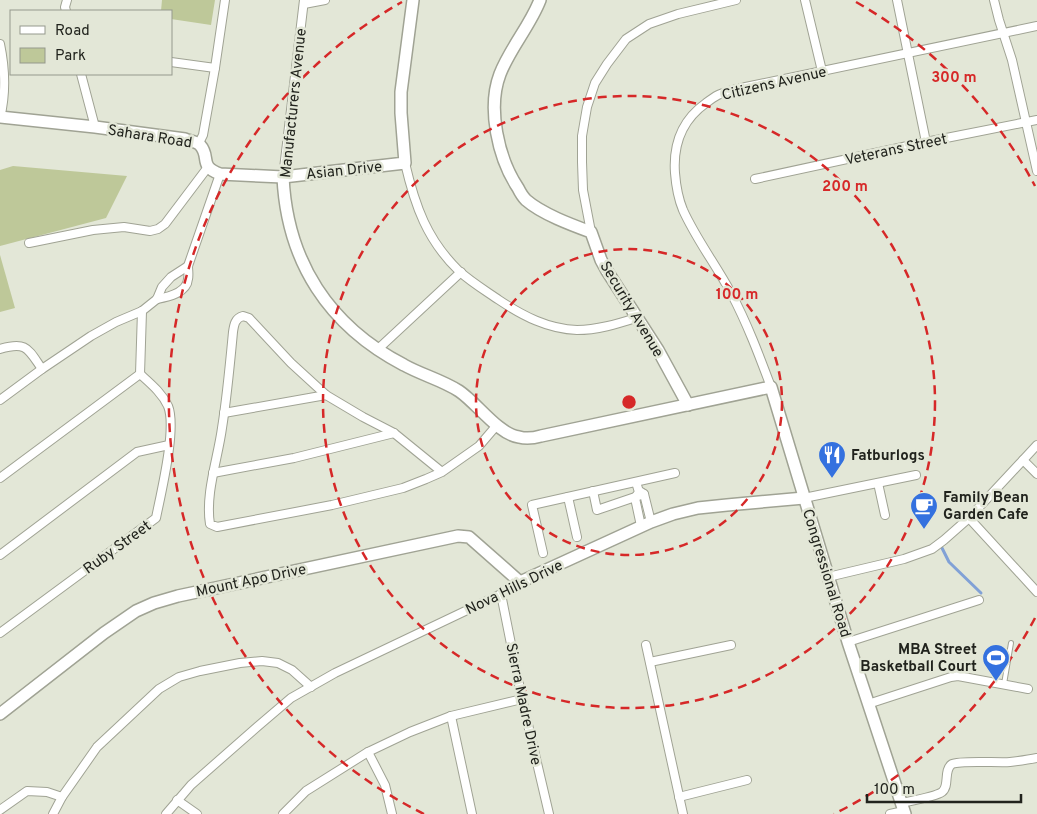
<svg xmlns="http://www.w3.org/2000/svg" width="1037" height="814" viewBox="0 0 1037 814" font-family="Overpass,sans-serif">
<rect width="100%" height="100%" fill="#e3e7d7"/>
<g fill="#bec899">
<path d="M162 0H215L211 25 171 19V11H161Z"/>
<path d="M13 166 127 176 106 218 0 246V170Z"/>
<path d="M0 255 15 308 0 312Z"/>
</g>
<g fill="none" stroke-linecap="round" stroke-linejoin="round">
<path stroke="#81a1d6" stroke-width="3" d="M942 548 949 562 981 593"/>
<defs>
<path id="lane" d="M1004 684 1011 643"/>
<g id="street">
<path d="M805 0 822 71"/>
<path d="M897 0 926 142"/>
<path d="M994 0 999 20 1012 60 1037 171"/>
<path d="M304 4 325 0"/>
<path d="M66 11 65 7 67 0"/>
<path d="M0 44C5 68 6 94 0 118"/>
<path d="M171 62 215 68"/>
<path d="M81 74 95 127"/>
<path d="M199 143 203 135 215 68 225 0"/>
<path d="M405 163C415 206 427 240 459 271 471 282 486 291 499 300 523 316 548 329 577 330 597 330 617 324 636 318"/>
<path d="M283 177 304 0"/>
<path d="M755 179 926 142 1037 120"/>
<path d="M591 232 583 190 582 162V136L587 107 595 83 607 64 626 39 649 24 678 14 736 0"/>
<path d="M29 243 93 230 124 227 150 231 158 229 165 224 208 167"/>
<path d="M157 299C168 297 187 293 188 279 189 275 188 270 188 266L220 174"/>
<path d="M0 349C27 341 28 349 42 369"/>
<path d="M377 350 461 272"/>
<path d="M771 387C759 355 747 323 731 293 716 265 696 239 683 210 678 198 676 186 675 173 673 145 682 120 706 103 710 100 714 97 718 95 724 92 731 91 736 89L1037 26"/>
<path d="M0 400 42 369 91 336 116 322 142 311 157 299 162 287 171 277 188 266"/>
<path d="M224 413 326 395"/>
<path d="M1023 460 1037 474"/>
<path d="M442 472 394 433 363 417 326 395 291 363 249 318 243 316C235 318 234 325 233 332 230 364 227 397 222 428 218 458 205 494 210 524L217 527 332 505 403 488 426 479 442 472 479 446 497 425"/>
<path d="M213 473 294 458 394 433"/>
<path d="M0 478 140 374 142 311"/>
<path d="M636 482 639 492 635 498 641 526"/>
<path d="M878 483 885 515"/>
<path d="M593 491 597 510 644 494"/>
<path d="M641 492 644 494 651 522"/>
<path d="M568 497 577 537"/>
<path d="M804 498 916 475"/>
<path d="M969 518 1037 592"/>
<path d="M543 553 532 505 675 473"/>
<path d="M0 555 137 452 169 445"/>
<path d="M828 577 904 559 932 549 944 540 969 518 1037 445"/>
<path d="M501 594 522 699 549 814"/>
<path d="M0 633 156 518C161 493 177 428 168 406 162 393 151 384 140 374"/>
<path d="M848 642 979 600"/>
<path d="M646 645 683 814"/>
<path d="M650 662 731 645"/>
<path d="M868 704 951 677 958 676 1028 689"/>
<path d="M451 716 472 814"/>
<path d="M368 752 385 785 392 814"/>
<path d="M679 797 747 780"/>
<path d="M177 800 197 814"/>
<path d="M901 803C910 801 935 797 942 792 950 786 943 770 952 764 960 760 999 763 1010 762 1019 761 1028 760 1037 758"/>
<path d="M0 810 27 791 47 792 62 797"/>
<path d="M53 814 62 797 97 747 159 689 179 677 200 671 240 663 262 661 278 663 292 670 311 687"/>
<path d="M166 814 191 785 257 727 291 698 335 673 501 594 520 582"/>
<path d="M283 814 306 791 368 752 410 732 451 716 522 699"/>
<path d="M890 814 904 811"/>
</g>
<g id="secondary">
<path d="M540 0C530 26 510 48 500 74 487 108 498 158 518 188 520 192 523 197 526 200 542 214 572 225 591 232L601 260 607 271 658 350 688 405"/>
<path d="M0 117 95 127 185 139C190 141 197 142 200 145 211 157 198 166 220 174L283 177 405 163 401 113V92L413 0"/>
<path d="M283 177C287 262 329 326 404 365 422 375 442 380 459 391 477 403 498 434 519 437 526 439 534 438 541 436L771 387 848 642 905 814"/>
<path d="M0 714 104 633 136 611 154 603 178 596 458 536 469 537 520 582 651 522 673 514 698 508 727 505 804 498"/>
</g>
</defs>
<use href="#lane" stroke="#a0a394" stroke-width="6"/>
<use href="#street" stroke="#a0a394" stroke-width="10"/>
<use href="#secondary" stroke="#a0a394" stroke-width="14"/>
<use href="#lane" stroke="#fff" stroke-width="4"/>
<use href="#street" stroke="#fff" stroke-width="8"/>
<use href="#secondary" stroke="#fff" stroke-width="11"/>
</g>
<g fill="none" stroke="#d62828" stroke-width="2.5" stroke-dasharray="9 6">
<circle cx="629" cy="402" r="153"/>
<circle cx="629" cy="402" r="306"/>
<path d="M1035 618A460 460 0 0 1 834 814M424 814A460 460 0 0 1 402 2M856 2A460 460 0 0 1 1035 186"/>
</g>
<defs>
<symbol id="restaurant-pin" viewBox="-11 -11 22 30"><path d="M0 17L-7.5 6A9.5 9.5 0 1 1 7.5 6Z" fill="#3471df" stroke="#e3e7d7"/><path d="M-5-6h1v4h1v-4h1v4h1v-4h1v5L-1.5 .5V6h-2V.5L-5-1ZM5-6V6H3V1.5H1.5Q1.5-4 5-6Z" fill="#fff"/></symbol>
<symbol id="cafe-pin" viewBox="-11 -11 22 30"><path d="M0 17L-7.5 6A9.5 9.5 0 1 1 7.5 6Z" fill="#3471df" stroke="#e3e7d7"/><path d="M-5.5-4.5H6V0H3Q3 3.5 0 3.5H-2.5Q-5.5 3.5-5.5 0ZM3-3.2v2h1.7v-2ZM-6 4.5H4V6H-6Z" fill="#fff"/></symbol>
<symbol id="stadium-pin" viewBox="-11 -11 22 30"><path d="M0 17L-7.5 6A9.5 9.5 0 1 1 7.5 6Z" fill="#3471df" stroke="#e3e7d7"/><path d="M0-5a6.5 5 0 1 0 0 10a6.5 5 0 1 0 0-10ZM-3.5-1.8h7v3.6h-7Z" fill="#fff"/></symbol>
</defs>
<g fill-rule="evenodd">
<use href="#restaurant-pin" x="816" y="439" width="32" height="43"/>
<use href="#cafe-pin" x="908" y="490" width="32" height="43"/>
<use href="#stadium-pin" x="980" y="642" width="32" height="43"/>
</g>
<g text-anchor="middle" stroke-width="5" stroke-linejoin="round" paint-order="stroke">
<g font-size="15" fill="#21231d" stroke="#e3e7d7">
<text transform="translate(774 83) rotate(-13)" y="5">Citizens Avenue</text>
<text transform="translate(293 103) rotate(-84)" y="5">Manufacturers Avenue</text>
<text transform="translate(150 136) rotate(9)" y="5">Sahara Road</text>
<text transform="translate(896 149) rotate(-12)" y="5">Veterans Street</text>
<text transform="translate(344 170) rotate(-6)" y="5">Asian Drive</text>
<text transform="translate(632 309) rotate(59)" y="5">Security Avenue</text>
<text transform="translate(117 547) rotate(-36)" y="5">Ruby Street</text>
<text transform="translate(827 573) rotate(73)" y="5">Congressional Road</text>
<text transform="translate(251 580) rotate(-12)" y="5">Mount Apo Drive</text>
<text transform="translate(514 587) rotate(-26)" y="5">Nova Hills Drive</text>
<text transform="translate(524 704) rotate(78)" y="5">Sierra Madre Drive</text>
</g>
<g font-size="15" font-weight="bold" fill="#21231d" stroke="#e3e7d7" text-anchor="start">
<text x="851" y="460">Fatburlogs</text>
<text x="943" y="502">Family Bean<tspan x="943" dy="17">Garden Cafe</tspan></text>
<text x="977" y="654" text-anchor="end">MBA Street<tspan x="977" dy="17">Basketball Court</tspan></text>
</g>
</g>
<circle cx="629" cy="402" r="8" fill="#d62828" stroke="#e3e7d7" stroke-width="2.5"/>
<g font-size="15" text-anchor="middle" font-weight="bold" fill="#d62828" stroke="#e3e7d7" stroke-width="5" stroke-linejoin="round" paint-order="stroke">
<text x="954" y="82">300 m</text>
<text x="845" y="191">200 m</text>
<text x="737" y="299">100 m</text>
</g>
<rect x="10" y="10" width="162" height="65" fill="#e3e7d7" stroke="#95998d"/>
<rect x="20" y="26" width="25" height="8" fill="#ffffff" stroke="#95998d"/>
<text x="55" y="35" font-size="15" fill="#21231d">Road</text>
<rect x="20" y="48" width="25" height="15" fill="#bec899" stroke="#95998d"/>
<text x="55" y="60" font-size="15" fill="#21231d">Park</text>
<path d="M867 794v8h154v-8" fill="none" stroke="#21231d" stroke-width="2.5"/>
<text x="874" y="794" font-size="15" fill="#21231d" stroke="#e3e7d7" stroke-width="4" paint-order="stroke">100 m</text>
</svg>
